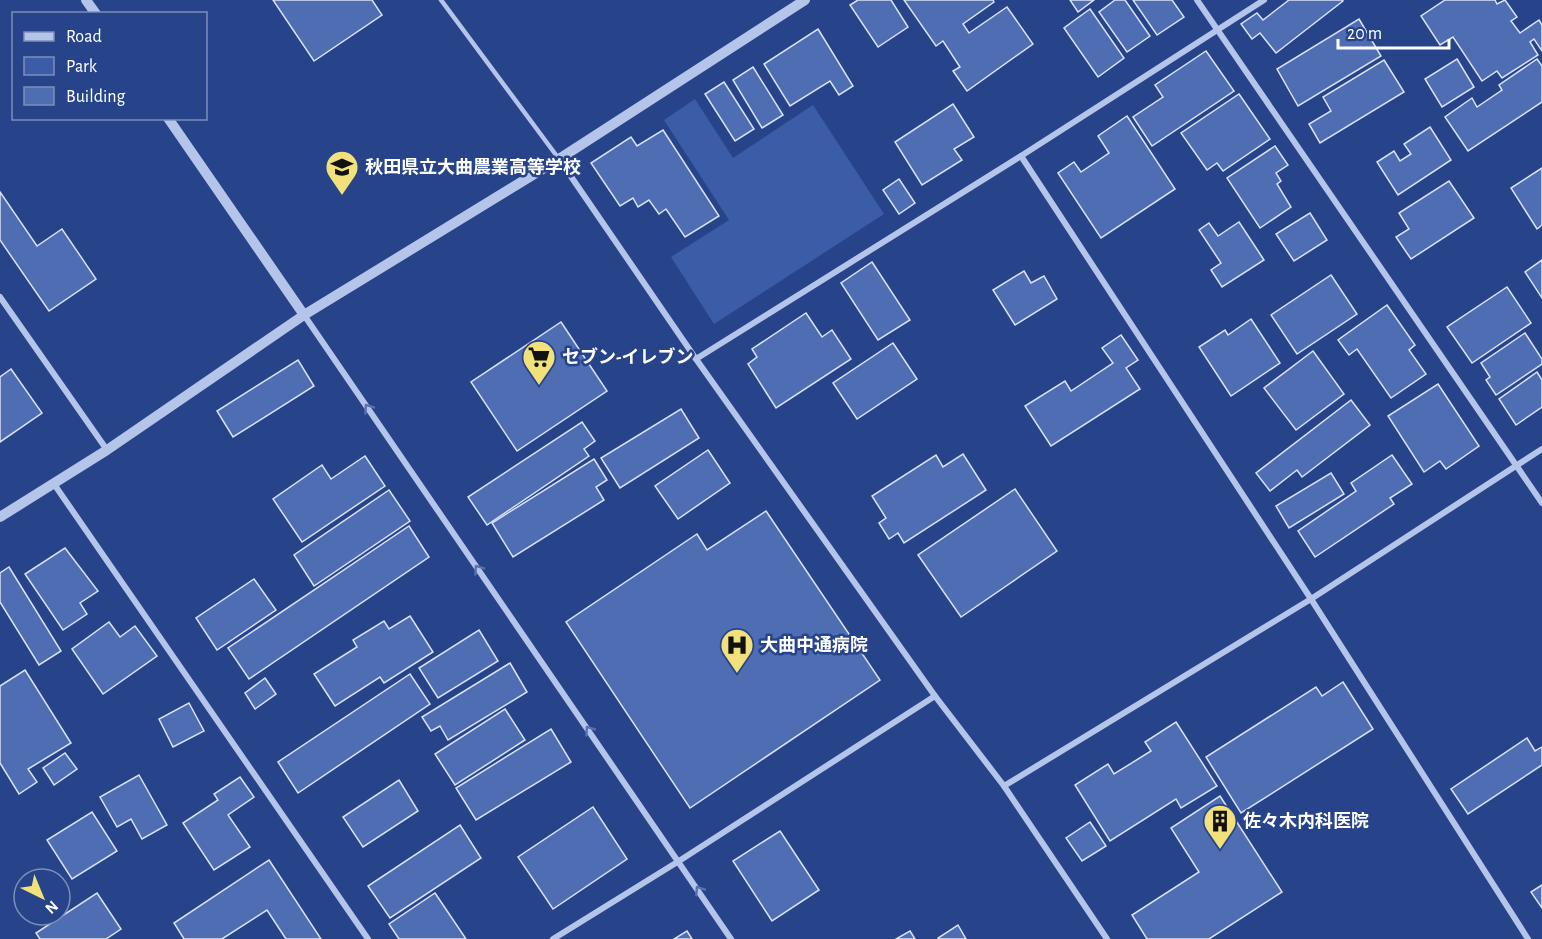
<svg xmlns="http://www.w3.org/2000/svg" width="1542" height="939" viewBox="0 0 1542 939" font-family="'Alegreya Sans','Noto Sans JP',sans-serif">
<rect width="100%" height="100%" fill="#27448b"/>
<path fill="#3b5da7" d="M695 99 733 158 813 105 884 214 714 324 671 257 729 220 664 120Z"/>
<g fill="#4f6db2" stroke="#d9e2f7" stroke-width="1.5">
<path d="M273 0H372L382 15 314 61Z"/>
<path d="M858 0H891L908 27 878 47 850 5Z"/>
<path d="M904 0H993L994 2 963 24 969 33 1007 7 1033 44 967 91 953 71 960 67 943 41 936 46Z"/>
<path d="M1070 0H1094L1078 12Z"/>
<path d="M1115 0H1125L1150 36 1127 52 1099 12Z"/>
<path d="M1133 0H1172L1184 17 1157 35Z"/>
<path d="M1289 0H1342L1343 1 1276 53 1260 33 1252 39 1241 24 1257 13 1263 20Z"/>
<path d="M1445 0H1495L1497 4 1505 0 1517 17 1511 21 1520 33 1539 20 1542 25V51L1534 39 1530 42 1538 55 1502 78 1497 71 1482 81 1453 37 1440 45 1421 16Z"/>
<path d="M1090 9 1124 58 1098 77 1064 28Z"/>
<path d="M1359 19 1381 56 1298 106 1277 69Z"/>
<path d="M818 29 853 86 839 95 830 81 790 106 764 64Z"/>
<path d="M1206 51 1234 91 1152 146 1133 117 1163 97 1155 85Z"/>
<path d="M1457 59 1474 87 1442 107 1425 79Z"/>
<path d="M1537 59 1542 66V102L1468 151 1445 117 1472 98 1477 107 1502 90 1499 85Z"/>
<path d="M1384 60 1404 92 1320 143 1309 124 1331 111 1323 97Z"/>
<path d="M753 67 783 115 762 128 733 80Z"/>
<path d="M724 82 754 129 735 141 705 94Z"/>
<path d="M1239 94 1270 139 1223 171 1217 163 1207 170 1181 133Z"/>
<path d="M953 104 974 137 954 149 962 160 922 185 895 142Z"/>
<path d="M1127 116 1175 189 1101 238 1058 173 1074 162 1081 172 1109 153 1098 136Z"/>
<path d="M1430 127 1451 160 1398 195 1377 162 1394 151 1400 161 1411 154 1404 144Z"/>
<path d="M663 130 719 216 685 237 666 209 659 214 649 200 638 207 633 198 620 206 591 163 631 137 637 146Z"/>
<path d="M1275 146 1288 165 1276 173 1281 181 1277 184 1291 207 1260 228 1227 178Z"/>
<path d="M1542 168V225L1537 229 1511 188Z"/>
<path d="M899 179 915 203 899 214 883 190Z"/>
<path d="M1449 181 1474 218 1411 259 1396 237 1409 229 1399 213Z"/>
<path d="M0 192 37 246 62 229 96 279 49 311 0 240Z"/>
<path d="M1310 213 1327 240 1294 261 1276 234Z"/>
<path d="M1239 222 1264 260 1222 287 1211 270 1221 263 1199 230 1209 223 1218 236Z"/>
<path d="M1542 260V298L1525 272Z"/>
<path d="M872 262 910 320 878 340 841 283Z"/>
<path d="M1024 271 1031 283 1044 276 1057 299 1015 325 993 290Z"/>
<path d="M1331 275 1357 314 1297 354 1271 315Z"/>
<path d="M1507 287 1531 323 1472 363 1447 327Z"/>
<path d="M1387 305 1415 345 1409 350 1426 374 1391 398 1357 349 1349 355 1338 340Z"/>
<path d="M806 313 822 337 832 330 851 359 776 408 748 364 757 357 752 349Z"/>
<path d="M1251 319 1280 363 1231 396 1199 347 1225 330 1228 335Z"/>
<path d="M561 322 607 391 517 451 471 382Z"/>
<path d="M1525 333 1542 359V364L1496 395 1486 380 1490 377 1481 363Z"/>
<path d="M1121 335 1138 360 1126 368 1140 389 1051 446 1025 406 1065 381 1071 391 1113 363 1102 348Z"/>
<path d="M893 343 917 379 857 419 833 383Z"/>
<path d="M1313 351 1344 394 1296 430 1264 388Z"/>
<path d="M298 360 314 386 233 437 217 411Z"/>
<path d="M11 369 42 413 0 442V377Z"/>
<path d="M1537 372 1542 380V407L1516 425 1499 399Z"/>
<path d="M1438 384 1479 446 1446 469 1440 461 1424 472 1388 416Z"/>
<path d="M1351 400 1370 425 1302 477 1297 470 1270 491 1256 473Z"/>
<path d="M681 409 699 438 620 488 601 458Z"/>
<path d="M582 422 595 441 584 449 589 456 487 525 468 497Z"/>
<path d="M708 450 730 483 678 519 655 486Z"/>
<path d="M963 454 986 490 904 543 898 533 889 539 879 523 886 518 872 496 936 455 943 467Z"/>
<path d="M1392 455 1412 484 1390 498 1394 504 1315 557 1298 531 1356 491 1351 483Z"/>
<path d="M365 456 385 486 302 542 273 499 322 465 331 479Z"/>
<path d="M594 459 607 480 596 487 604 500 513 557 492 523Z"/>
<path d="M1331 473 1344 494 1289 528 1276 506Z"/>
<path d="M1015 489 1057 551 961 617 918 555Z"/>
<path d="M389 490 410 521 314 586 294 555Z"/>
<path d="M766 511 880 680 690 808 566 622 697 534 707 550Z"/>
<path d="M409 526 429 557 249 679 228 648Z"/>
<path d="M65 548 98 591 80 603 87 614 63 630 25 574Z"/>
<path d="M9 567 61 651 39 665 0 602V573Z"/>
<path d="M254 579 276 610 217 650 196 618Z"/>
<path d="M410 616 433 652 384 683 380 677 335 706 314 674 357 647 353 640 384 621 389 629Z"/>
<path d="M109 622 120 637 135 626 157 656 103 694 72 649Z"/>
<path d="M479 630 498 661 438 698 419 668Z"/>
<path d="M510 663 527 692 448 740 440 726 431 731 422 717Z"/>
<path d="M25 670 71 743 28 769 37 782 19 794 0 763V686Z"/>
<path d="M410 674 430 704 298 793 278 762Z"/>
<path d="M265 678 276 694 255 709 245 693Z"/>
<path d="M1343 682 1373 729 1241 813 1206 757 1316 687 1322 696Z"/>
<path d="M189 703 204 731 173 747 159 719Z"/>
<path d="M505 709 525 740 455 785 435 754Z"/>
<path d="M1176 722 1217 786 1181 808 1176 799 1110 841 1075 785 1108 764 1114 774 1151 751 1145 742Z"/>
<path d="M551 729 571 762 476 820 456 788Z"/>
<path d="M1527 738 1535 751 1542 747V765L1468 814 1451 789Z"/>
<path d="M65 753 77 769 54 785 43 768Z"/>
<path d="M139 775 167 825 142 839 131 819 117 827 100 797Z"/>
<path d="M240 777 254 797 228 815 250 847 214 870 183 823 218 800 214 794Z"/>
<path d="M399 780 418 811 363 847 343 817Z"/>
<path d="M1220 796 1282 892 1209 939H1147L1132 915 1199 872 1171 828Z"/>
<path d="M593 807 627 859 553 909 518 857Z"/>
<path d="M92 812 117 851 72 879 47 840Z"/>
<path d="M1090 822 1106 846 1082 861 1066 838Z"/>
<path d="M460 825 481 858 390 918 368 886Z"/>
<path d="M780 831 819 890 772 921 733 861Z"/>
<path d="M269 860 321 939H286L267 910 222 939H184L174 923Z"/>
<path d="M1542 885V908L1531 892Z"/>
<path d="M97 893 121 929 106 939H40L36 933Z"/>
<path d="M435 893 466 939H399L389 924Z"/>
<path d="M958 925 966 939H939L938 938Z"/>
<path d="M687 931 692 939H674Z"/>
<path d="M910 931 915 939H896Z"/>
</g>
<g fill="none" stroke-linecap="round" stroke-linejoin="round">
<path stroke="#b5c5ea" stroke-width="4.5" d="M441 0 559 159"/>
<g stroke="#b5c5ea" stroke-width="6">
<path d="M1197 0 1542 503"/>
<path d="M1021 156 1311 599 1528 939"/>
<path d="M559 159 696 359 935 696 1004 786 1107 939"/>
<path d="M0 297 107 450"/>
<path d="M304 315 731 939"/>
<path d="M696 359 1021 156 1264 0"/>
<path d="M54 484 368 939"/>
<path d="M1004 786 1311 599 1542 449"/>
<path d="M553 939 679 861 935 696"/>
</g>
<g stroke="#b5c5ea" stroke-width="10">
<path d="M86 0 96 14"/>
<path d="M168 118 304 315"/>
<path d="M0 517 107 450 304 315 559 159 805 0"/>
</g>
</g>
<defs><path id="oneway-chevron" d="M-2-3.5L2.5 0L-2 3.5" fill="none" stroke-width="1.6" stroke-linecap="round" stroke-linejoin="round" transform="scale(1.5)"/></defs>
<g stroke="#5971ac">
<use href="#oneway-chevron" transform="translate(368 408) rotate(-125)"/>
<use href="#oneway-chevron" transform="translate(478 569) rotate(-125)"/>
<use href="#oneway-chevron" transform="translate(589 730) rotate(-125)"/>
<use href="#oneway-chevron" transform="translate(699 890) rotate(-124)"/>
</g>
<defs>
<symbol id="school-pin" viewBox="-11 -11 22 30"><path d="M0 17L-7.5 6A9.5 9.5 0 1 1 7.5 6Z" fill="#f2e17a" stroke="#27448b"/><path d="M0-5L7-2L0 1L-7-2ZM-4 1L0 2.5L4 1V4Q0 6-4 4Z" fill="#111"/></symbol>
<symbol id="supermarket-pin" viewBox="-11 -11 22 30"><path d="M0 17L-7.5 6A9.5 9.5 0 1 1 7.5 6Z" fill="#f2e17a" stroke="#27448b"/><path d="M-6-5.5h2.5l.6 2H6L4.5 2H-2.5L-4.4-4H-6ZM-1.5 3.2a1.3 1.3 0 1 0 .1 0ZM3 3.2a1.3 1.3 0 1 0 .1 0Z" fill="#111"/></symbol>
<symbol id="hospital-pin" viewBox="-11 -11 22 30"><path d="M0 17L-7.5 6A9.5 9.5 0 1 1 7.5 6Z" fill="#f2e17a" stroke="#27448b"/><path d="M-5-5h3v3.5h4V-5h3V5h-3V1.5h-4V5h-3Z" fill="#111"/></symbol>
<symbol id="building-pin" viewBox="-11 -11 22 30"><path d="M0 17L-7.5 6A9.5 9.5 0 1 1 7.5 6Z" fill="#f2e17a" stroke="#27448b"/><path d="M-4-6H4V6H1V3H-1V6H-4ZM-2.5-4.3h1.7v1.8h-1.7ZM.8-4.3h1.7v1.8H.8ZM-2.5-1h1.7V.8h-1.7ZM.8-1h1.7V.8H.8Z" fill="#111"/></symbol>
</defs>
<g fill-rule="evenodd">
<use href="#school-pin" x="323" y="148" width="38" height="52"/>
<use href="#supermarket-pin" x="520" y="338" width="38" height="52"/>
<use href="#hospital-pin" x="718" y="626" width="38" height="52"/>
<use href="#building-pin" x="1201" y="802" width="38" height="52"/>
</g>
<g text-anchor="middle" stroke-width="5" stroke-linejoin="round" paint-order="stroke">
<g font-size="18" font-weight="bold" fill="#fff" stroke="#27448b" text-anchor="start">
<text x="365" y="173">秋田県立大曲農業高等学校</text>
<text x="562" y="363">セブン-イレブン</text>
<text x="760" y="651">大曲中通病院</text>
<text x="1243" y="827">佐々木内科医院</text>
</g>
</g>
<rect x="12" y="12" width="195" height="108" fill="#27448b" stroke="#7d8fb9" stroke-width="1.5"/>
<rect x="24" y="32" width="30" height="9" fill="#b5c5ea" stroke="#7d8fb9" stroke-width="1.5"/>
<text x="66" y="42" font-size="18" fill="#ffffff">Road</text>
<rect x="24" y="57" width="30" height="18" fill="#3b5da7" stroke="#7d8fb9" stroke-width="1.5"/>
<text x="66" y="72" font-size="18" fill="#ffffff">Park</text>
<rect x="24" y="87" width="30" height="18" fill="#4f6db2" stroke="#7d8fb9" stroke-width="1.5"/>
<text x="66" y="102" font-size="18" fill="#ffffff">Building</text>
<g transform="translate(42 897) rotate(137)"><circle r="28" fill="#27448b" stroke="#7d8fb9" stroke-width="1.5"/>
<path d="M0-4.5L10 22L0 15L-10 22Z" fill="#f2e17a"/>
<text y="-9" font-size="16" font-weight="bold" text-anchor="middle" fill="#ffffff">N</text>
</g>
<path d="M1338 39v9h111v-9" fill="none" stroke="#ffffff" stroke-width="3"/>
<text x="1347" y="39" font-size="18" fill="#ffffff" stroke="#27448b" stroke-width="4.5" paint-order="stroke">20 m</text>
</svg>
